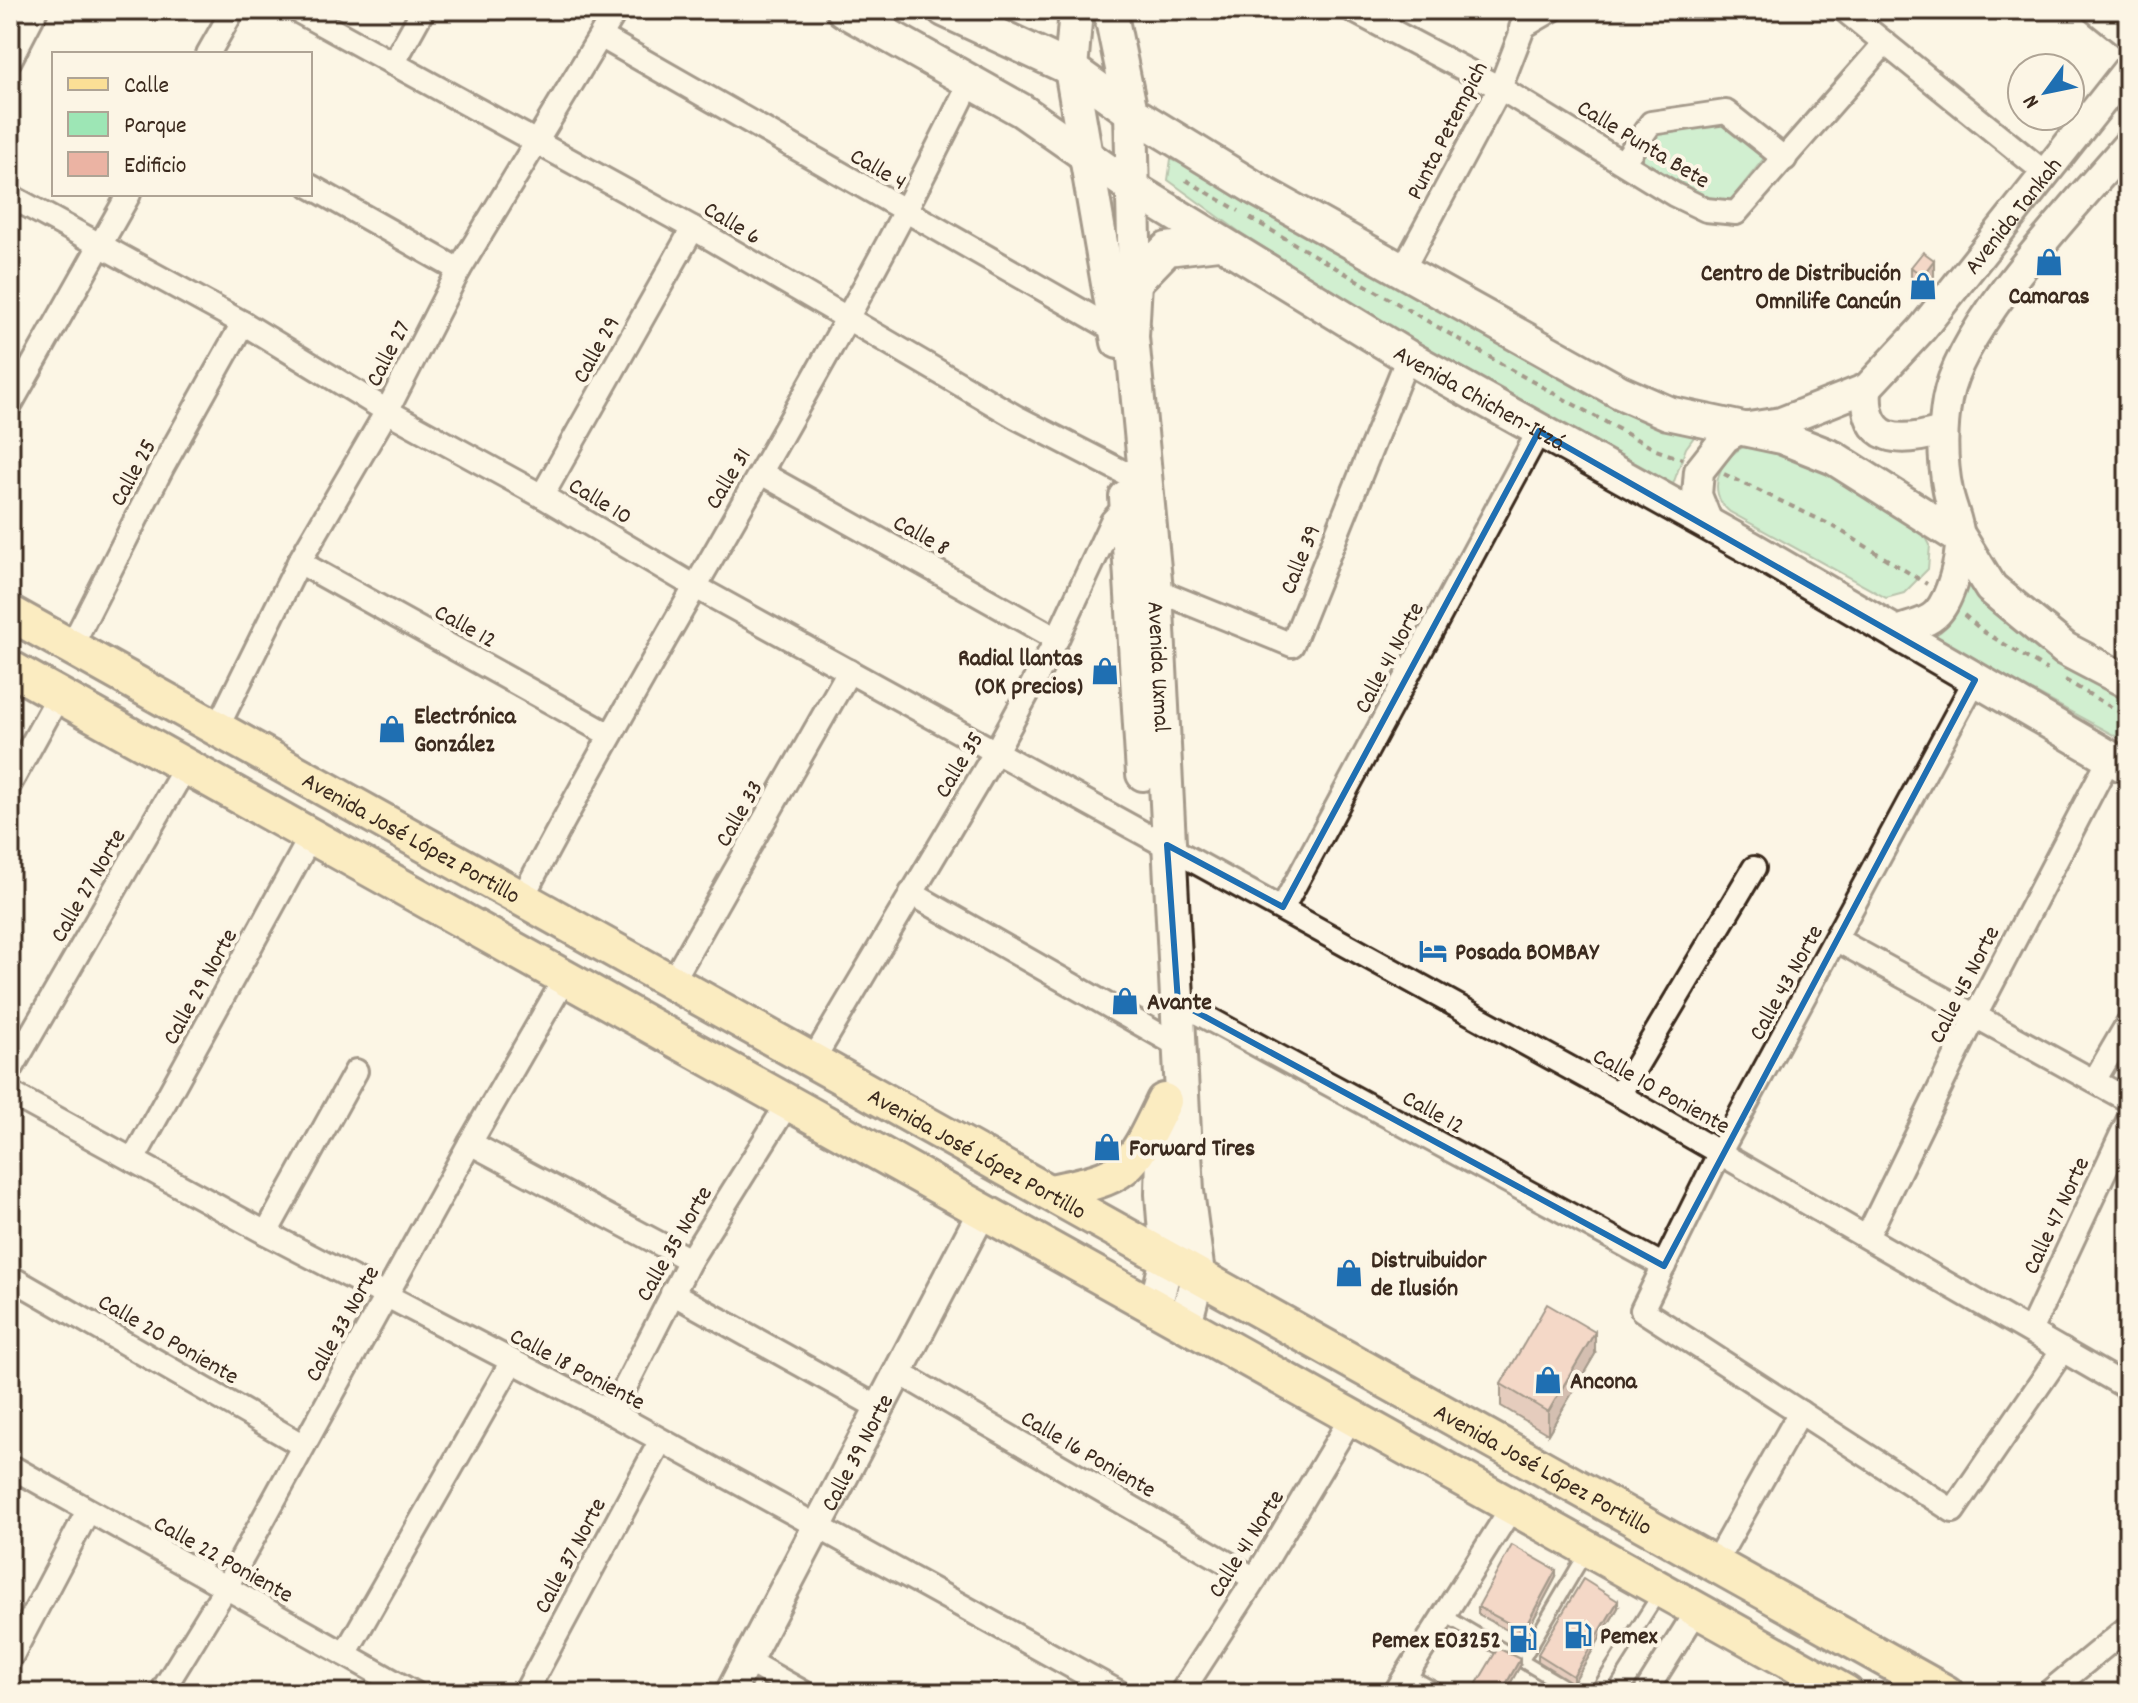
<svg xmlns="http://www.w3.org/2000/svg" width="2138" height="1703" viewBox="0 0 2138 1703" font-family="Dekko,sans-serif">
<rect width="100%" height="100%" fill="#fcf5e5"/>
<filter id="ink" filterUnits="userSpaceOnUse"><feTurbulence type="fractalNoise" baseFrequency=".0125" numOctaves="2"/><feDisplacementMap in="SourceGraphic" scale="16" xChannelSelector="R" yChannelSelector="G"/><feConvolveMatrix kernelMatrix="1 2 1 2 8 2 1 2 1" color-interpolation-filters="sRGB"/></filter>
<g filter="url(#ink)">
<g fill="#9de6b5" stroke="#6c886a" stroke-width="2">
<path d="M1722 119 1766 156 1725 207 1636 158 1651 135Z"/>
<path d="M1171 159 1251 196 1699 430 1686 448 1672 487 1378 319 1241 233 1168 180Z"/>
<path d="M1751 444 1826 469 1923 532 1930 545 1928 569 1904 593 1886 598 1730 512C1703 491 1722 452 1751 444Z"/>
<path d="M1967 576 2128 693V743L1933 637C1958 621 1963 604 1967 576Z"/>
</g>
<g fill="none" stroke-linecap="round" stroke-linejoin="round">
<defs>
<g id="service">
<path d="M1444 1615 1576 1693"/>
<path d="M1522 1661 1587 1551"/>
<path d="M1407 1674 1442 1693"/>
<path d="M1596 1693 1660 1592"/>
</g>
<g id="minor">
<path d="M296 10 693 228 1016 417 1123 472H1143"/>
<path d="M1352 10 1500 88 1675 195 1706 210 1736 213 1885 43"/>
<path d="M1844 10 2045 173"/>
<path d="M2093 10 2128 38"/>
<path d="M1521 28 1552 10"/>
<path d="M602 37 1125 336"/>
<path d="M208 54 233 10"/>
<path d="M10 60 36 10"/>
<path d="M393 64 423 10"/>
<path d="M1624 161 1651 123 1726 112 1785 159"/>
<path d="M310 186 459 270"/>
<path d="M10 196 243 323 387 411 542 496 694 586 1619 1095 2128 1388"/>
<path d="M1402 271 1500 88 1530 10"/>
<path d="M10 405 129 194"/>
<path d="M761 473 1057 639"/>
<path d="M542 496 693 228"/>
<path d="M299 562 608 734"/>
<path d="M1156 590 1292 645 1408 357"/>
<path d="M71 647 162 468 243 323"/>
<path d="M1975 680 1720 1152 1642 1310 1953 1511 2063 1350"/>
<path d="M217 728 299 562 387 411 459 270 616 10"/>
<path d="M10 784 59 695"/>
<path d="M911 893 1179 1046"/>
<path d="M522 898C667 623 835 361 970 82"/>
<path d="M1283 907 1539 431"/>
<path d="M1837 940 2128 1100"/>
<path d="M672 982 849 671"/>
<path d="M1178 1002 1664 1266"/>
<path d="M813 1060 995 753 1057 639 1112 521 1124 508H1134"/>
<path d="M10 1071 186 766"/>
<path d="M2094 1081 2128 1023"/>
<path d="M10 1093 266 1233 612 1413 1120 1693"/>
<path d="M1619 1095 1754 868"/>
<path d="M470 1143 690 1260"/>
<path d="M133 1160 311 836"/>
<path d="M266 1233 356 1071"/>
<path d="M1867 1237 1975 1016 2110 757"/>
<path d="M10 1277 302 1445"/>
<path d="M672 1293 879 1408"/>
<path d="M2030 1331 2128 1121"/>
<path d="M898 1372 1255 1579"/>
<path d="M612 1413 690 1260 788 1103"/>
<path d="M10 1466 414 1693"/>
<path d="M1715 1563 1800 1412"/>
<path d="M345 1654 511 1363"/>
<path d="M10 1659 88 1511"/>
<path d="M747 1661 804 1693"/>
<path d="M161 1693 225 1589 470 1143 565 978"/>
<path d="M525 1693 660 1442"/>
<path d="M1181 1693 1255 1579 1351 1418"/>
<path d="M1395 1693 1512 1507"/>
<path d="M1645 1693 1697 1610"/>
<path d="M2048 1693 2128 1627"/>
</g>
<g id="tertiary">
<path d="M1867 388C1863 445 1901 443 1942 431"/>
<path id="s1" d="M1709 525 1697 495 1699 471 1725 438 1742 428 1781 422 1867 388 1922 329 2128 69"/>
<path d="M1893 632C1907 627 1927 624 1937 613 1951 598 1961 558 1960 538 1959 522 1951 506 1948 491 1942 461 1942 430 1947 400 1960 325 2077 204 2128 144"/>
<path id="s2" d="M730 1693 982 1212"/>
</g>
<g id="secondary">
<path id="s3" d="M843 10 1021 110 1134 189 1408 357 1749 547 2128 768"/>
<path d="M944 10 1071 69 1131 112 1258 190 1620 392 1668 413 1781 437 1834 458 1960 538 1991 588 2065 649 2128 682"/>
<path d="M1076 10 1071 69 1118 342"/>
<path id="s4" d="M1110 10 1131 112 1135 282 1132 337 1156 590 1187 1191 1198 1274 1185 1324"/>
<path d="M1135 282 1167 249 1218 243"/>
<path d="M1126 497 1143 774"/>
<path d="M1155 1308 1167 1259 1162 1194 1164 1115"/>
</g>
<g id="primary">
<path id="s5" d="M10 613 1946 1693"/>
<path d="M10 668 1846 1693"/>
<path d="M1051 1192C1129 1176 1130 1172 1164 1101"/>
</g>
</defs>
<use href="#service" stroke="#3b2a1e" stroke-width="17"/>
<use href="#minor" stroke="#3b2a1e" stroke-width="28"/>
<use href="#tertiary" stroke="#3b2a1e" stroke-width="34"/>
<use href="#secondary" stroke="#3b2a1e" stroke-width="38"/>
<use href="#primary" stroke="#3b2a1e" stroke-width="40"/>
<g stroke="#3b2a1e" stroke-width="4" stroke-dasharray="6 6" stroke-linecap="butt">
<path d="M1186 180 1239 211"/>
<path d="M1250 218 1517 373 1656 450 1682 459"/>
<path d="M1724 474 1833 526 1927 584"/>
<path d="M1964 615 1984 632 2047 670"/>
<path d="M2065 680 2128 717"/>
</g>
<use href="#service" stroke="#fcf5e5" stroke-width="11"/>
<use href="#minor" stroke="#fcf5e5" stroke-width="22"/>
<use href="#tertiary" stroke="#fcf5e5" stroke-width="28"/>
<use href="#secondary" stroke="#fcf5e5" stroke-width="32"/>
<use href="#primary" stroke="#fbdf96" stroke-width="34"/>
</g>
<g fill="#ca9a8c" stroke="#3b2a1e" stroke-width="2">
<path d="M1911 267 1934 283 1922 298 1911 289Z"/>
<path d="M1595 1354 1548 1434 1501 1406V1384Z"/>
<path d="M1556 1577 1523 1639 1478 1614V1607Z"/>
<path d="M1618 1608 1573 1683 1538 1661V1654Z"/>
<path d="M1520 1666 1505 1693 1476 1692V1685Z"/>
</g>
<g fill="#a47d72" stroke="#3b2a1e" stroke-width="2">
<path d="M1934 260V283L1922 298V276Z"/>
<path d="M1595 1332V1354L1548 1434V1412Z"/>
<path d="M1556 1570V1577L1523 1639V1631Z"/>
<path d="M1618 1601V1608L1573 1683V1676Z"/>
<path d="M1520 1659V1666L1505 1693H1501Z"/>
</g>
<g fill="#ebb3a3" stroke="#3b2a1e" stroke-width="2">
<path d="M1923 252 1934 260 1922 276 1911 267Z"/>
<path d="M1547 1304 1595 1332 1548 1412 1501 1384Z"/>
<path d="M1512 1545 1556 1570 1523 1631 1478 1607Z"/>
<path d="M1583 1579 1618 1601 1573 1676 1538 1654Z"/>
<path d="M1498 1648 1520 1659 1501 1693H1488L1476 1685Z"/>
</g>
</g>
<path d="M0 0H2138V1703H0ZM1539 431 1975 680 1664 1266 1178 1002 1167 845 1283 907Z" fill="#fcf5e5" fill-opacity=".55" fill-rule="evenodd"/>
<path fill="none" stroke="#1f6fb2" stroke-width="6" stroke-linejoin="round" d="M1539 431 1975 680 1664 1266 1178 1002 1167 845 1283 907Z"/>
<defs>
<symbol id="shop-bare" viewBox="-9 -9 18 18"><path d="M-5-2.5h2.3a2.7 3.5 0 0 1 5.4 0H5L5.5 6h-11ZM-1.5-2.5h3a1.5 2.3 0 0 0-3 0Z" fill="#1f6fb2" stroke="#fcf5e5" stroke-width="2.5" paint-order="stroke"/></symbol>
<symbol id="hotel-bare" viewBox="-9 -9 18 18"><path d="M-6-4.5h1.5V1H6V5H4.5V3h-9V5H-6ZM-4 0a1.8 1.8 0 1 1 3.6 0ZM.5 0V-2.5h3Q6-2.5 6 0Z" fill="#1f6fb2" stroke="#fcf5e5" stroke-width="2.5" paint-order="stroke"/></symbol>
<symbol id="fuel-bare" viewBox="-9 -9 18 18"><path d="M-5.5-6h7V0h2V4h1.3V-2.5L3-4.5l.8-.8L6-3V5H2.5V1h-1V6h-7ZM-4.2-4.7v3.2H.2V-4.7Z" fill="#1f6fb2" stroke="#fcf5e5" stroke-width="2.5" paint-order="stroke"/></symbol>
</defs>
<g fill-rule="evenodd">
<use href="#shop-bare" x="2029" y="242" width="40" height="40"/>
<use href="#shop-bare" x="1903" y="266" width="40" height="40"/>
<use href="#shop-bare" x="1085" y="651" width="40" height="40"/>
<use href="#shop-bare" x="372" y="709" width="40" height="40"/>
<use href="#hotel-bare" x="1413" y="931" width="40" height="40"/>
<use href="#shop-bare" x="1105" y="981" width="40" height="40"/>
<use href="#shop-bare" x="1087" y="1127" width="40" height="40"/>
<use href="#shop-bare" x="1329" y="1253" width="40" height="40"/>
<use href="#shop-bare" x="1528" y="1360" width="40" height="40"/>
<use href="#fuel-bare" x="1558" y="1615" width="40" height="40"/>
<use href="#fuel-bare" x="1503" y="1619" width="40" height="40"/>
</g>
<g text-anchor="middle" stroke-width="8" stroke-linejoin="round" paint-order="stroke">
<g font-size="24" fill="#3b2a1e" stroke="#fcf5e5">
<text transform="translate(1446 130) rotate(-63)" y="8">Punta Petempich</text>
<text transform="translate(1644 143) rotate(31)" y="8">Calle Punta Bete</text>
<text transform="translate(879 168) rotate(30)" y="8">Calle 4</text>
<text dy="8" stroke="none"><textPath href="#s1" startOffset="476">Avenida Tankah</textPath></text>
<text transform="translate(733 222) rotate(31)" y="8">Calle 6</text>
<text transform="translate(595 349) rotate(-61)" y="8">Calle 29</text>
<text transform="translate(387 353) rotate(-63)" y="8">Calle 27</text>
<text dy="8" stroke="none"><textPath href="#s3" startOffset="746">Avenida Chichen-Itzá</textPath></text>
<text transform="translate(132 472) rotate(-62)" y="8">Calle 25</text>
<text transform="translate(727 478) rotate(-59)" y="8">Calle 31</text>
<text transform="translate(601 500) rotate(31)" y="8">Calle 10</text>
<text transform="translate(922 534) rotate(29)" y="8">Calle 8</text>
<text transform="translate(1299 559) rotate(-68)" y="8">Calle 39</text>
<text transform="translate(466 625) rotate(29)" y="8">Calle 12</text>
<text transform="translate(1388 657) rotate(-62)" y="8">Calle 41 Norte</text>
<text dy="8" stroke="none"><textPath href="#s4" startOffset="660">Avenida Uxmal</textPath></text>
<text transform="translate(958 764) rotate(-59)" y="8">Calle 35</text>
<text transform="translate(738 813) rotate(-60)" y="8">Calle 33</text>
<text dy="8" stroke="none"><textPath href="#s5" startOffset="460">Avenida José López Portillo</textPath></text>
<text transform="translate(87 885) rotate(-60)" y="8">Calle 27 Norte</text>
<text transform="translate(1785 982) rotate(-61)" y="8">Calle 43 Norte</text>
<text transform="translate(1963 984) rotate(-63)" y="8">Calle 45 Norte</text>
<text transform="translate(199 986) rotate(-61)" y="8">Calle 29 Norte</text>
<text transform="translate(1662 1090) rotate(29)" y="8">Calle 10 Poniente</text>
<text transform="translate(1434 1111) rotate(29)" y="8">Calle 12</text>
<text dy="8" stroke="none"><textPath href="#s5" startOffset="1108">Avenida José López Portillo</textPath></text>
<text transform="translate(2055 1215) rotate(-65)" y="8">Calle 47 Norte</text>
<text transform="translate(673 1243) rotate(-60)" y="8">Calle 35 Norte</text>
<text transform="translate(341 1323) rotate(-61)" y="8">Calle 33 Norte</text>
<text transform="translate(169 1338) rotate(30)" y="8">Calle 20 Poniente</text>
<text transform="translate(578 1368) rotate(28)" y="8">Calle 18 Poniente</text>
<text dy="8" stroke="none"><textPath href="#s2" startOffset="272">Calle 39 Norte</textPath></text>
<text transform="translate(1089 1453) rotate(30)" y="8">Calle 16 Poniente</text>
<text dy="8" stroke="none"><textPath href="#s5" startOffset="1756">Avenida José López Portillo</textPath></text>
<text transform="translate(1245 1543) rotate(-58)" y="8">Calle 41 Norte</text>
<text transform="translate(569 1555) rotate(-62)" y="8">Calle 37 Norte</text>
<text transform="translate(224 1558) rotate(29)" y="8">Calle 22 Poniente</text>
</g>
<g font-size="24" font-weight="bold" fill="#3b2a1e" stroke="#fcf5e5" text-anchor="start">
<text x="1901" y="280" text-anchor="end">Centro de Distribución<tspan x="1901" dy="28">Omnilife Cancún</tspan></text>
<text x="2049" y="303" text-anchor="middle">Camaras</text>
<text x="1083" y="665" text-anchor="end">Radial llantas<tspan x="1083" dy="28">(OK precios)</tspan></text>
<text x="414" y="723">Electrónica<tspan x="414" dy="28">González</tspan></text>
<text x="1455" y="959">Posada BOMBAY</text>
<text x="1147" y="1009">Avante</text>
<text x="1129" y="1155">Forward Tires</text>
<text x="1371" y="1267">Distruibuidor<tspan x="1371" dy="28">de Ilusión</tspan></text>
<text x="1570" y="1388">Ancona</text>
<text x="1600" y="1643">Pemex</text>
<text x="1501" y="1647" text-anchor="end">Pemex E03252</text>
</g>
</g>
<rect width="2138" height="1703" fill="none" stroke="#fcf5e5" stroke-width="40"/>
<rect x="20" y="20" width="2098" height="1663" fill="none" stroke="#3b2a1e" stroke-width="3" filter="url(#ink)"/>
<rect x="52" y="52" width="260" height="144" fill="#fcf5e5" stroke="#afa495" stroke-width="2"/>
<rect x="68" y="78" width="40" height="12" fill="#fbdf96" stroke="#afa495" stroke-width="2"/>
<text x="124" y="92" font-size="24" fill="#3b2a1e">Calle</text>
<rect x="68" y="112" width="40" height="24" fill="#9de6b5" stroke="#afa495" stroke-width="2"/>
<text x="124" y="132" font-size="24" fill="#3b2a1e">Parque</text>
<rect x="68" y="152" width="40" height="24" fill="#ebb3a3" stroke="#afa495" stroke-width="2"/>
<text x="124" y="172" font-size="24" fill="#3b2a1e">Edificio</text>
<g transform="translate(2046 92) rotate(237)"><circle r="38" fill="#fcf5e5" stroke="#afa495" stroke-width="2"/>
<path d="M0-6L14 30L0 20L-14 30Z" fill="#1f6fb2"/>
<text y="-12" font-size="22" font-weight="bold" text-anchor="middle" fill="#3b2a1e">N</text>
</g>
</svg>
